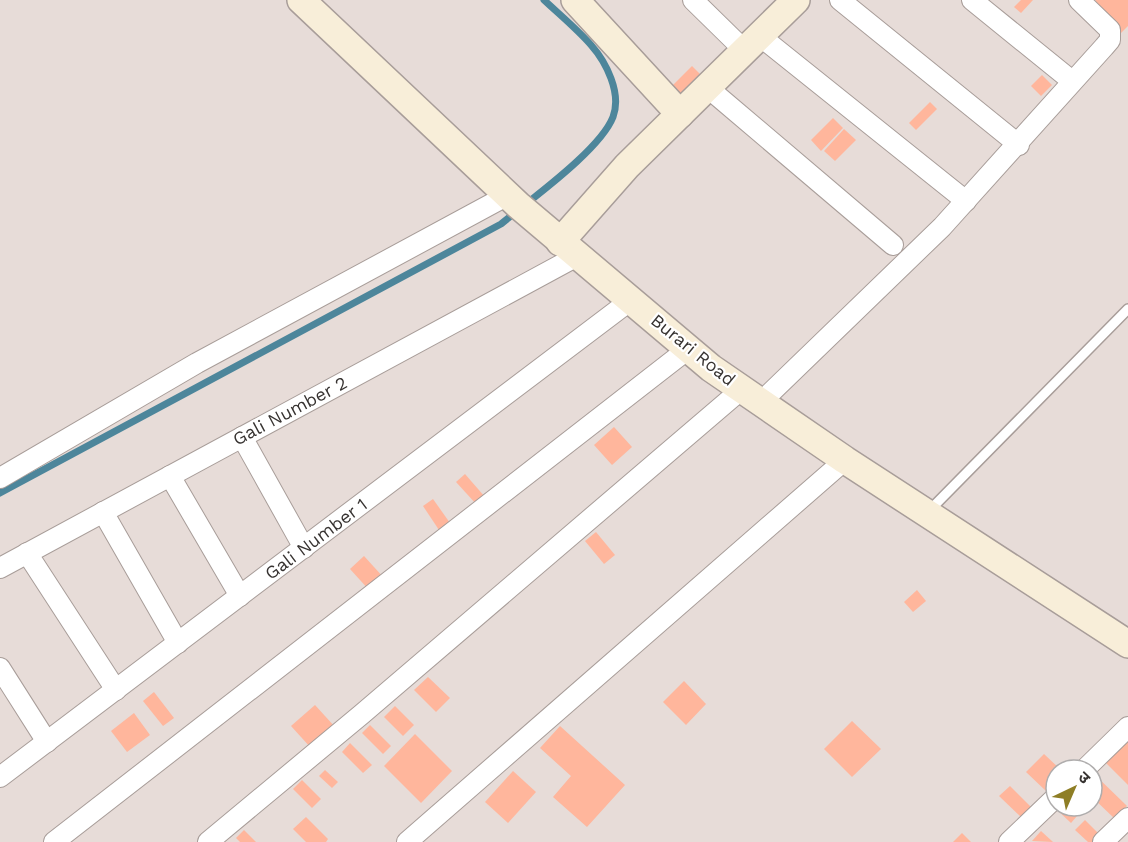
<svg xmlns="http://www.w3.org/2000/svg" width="1128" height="842" viewBox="0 0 1128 842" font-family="'Work Sans','Noto Sans Devanagari',sans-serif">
<rect width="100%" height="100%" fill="#e7dcd8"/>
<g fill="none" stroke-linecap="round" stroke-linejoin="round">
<g stroke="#4d869b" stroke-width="7">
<path d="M526 204C550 185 602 145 613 117 622 93 606 62 591 45 577 29 560 15 544 0"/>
<path d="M0 493 501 224 517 211"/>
</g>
</g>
<g fill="#ffb69c">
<path d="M1021 0H1033L1021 13 1014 7Z"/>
<path d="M1096 0H1128V26L1121 33 1092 4Z"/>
<path d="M692 66 706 80 686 100 672 86Z"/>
<path d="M1042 75 1052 85 1041 96 1031 86Z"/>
<path d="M930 102 937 109 916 130 909 123Z"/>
<path d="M833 118 843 128 821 151 811 140Z"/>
<path d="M844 129 856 140 835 161 824 151Z"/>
<path d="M614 427 632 447 612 465 594 445Z"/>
<path d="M465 474 485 497 477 505 456 482Z"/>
<path d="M433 499 450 523 439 530 423 506Z"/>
<path d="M596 532 615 555 604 564 585 541Z"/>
<path d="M364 556 384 578 370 591 350 569Z"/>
<path d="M917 590 926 601 913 612 904 602Z"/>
<path d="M428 677 450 698 436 712 414 690Z"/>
<path d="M684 681 706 704 686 725 663 702Z"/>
<path d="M154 692 174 718 163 726 143 701Z"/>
<path d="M315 705 335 727 311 748 291 726Z"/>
<path d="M395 706 414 725 403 736 384 717Z"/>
<path d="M134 713 150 735 127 752 111 731Z"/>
<path d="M852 721 881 749 852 777 824 749Z"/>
<path d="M370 725 391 746 383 754 362 733Z"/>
<path d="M560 726 625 785 587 827 553 797 571 776 540 748Z"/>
<path d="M415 734 452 771 421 803 384 766Z"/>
<path d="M1128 740V785L1105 762Z"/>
<path d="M350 743 372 765 363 773 342 752Z"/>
<path d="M1044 754 1061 770H1056V781L1046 791 1026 772Z"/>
<path d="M325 770 338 782 332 788 319 776Z"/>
<path d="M513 771 536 792 508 823 485 802Z"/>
<path d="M1092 772 1127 806 1115 819 1092 797Z"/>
<path d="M302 780 321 799 312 808 293 789Z"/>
<path d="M1010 786 1032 808 1022 818 999 796Z"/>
<path d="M1058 806H1067L1077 816 1071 823 1056 809Z"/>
<path d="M306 817 328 839 326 842H306L293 829Z"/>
<path d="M1085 820 1099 834 1092 842H1088L1075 830Z"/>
<path d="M244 830 256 842H240L236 838Z"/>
<path d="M1041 831 1053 842 1032 841Z"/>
<path d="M962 833 971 842H953Z"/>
</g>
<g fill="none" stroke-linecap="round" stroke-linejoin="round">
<defs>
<path id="lane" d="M928 512 1128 309"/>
<g id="street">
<path d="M693 0 745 51"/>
<path d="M840 0 1019 145"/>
<path d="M972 0 1072 81"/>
<path d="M760 36 966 201"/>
<path d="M707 87 893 245"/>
<path d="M761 402 942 227 1104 47 1110 40V30L1079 0"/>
<path d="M242 437 304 548"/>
<path d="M170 476 240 596"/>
<path d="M0 478 197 363 508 195"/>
<path d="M103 512 178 643"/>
<path d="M27 553 116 690"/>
<path d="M0 568 579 255"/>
<path d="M0 668 47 742"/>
<path d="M1084 770 1128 727"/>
<path d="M0 777 631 300"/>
<path d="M54 842 688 349"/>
<path d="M208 842 362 714 742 389"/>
<path d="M407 842 845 460"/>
<path d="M1009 842 1056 797"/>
<path d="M1103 842 1128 818"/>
</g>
<g id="secondary">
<path d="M301 0 518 205 711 368 845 460 1128 644"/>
<path d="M575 0 680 114"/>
<path d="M560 242 627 166 796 0"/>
</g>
</defs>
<use href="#lane" stroke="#a89d99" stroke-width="12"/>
<use href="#street" stroke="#a89d99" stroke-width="22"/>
<use href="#secondary" stroke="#a89d99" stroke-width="30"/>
<use href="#lane" stroke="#fff" stroke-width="9"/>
<use href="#street" stroke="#fff" stroke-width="20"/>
<use href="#secondary" stroke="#f8eed9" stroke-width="27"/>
</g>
<g text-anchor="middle" stroke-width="4.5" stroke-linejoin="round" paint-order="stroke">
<g font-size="18" fill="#373331" stroke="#fff">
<text transform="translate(693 350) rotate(39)" y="6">Burari Road</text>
<text transform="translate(290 411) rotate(-28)" y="6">Gali Number 2</text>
<text transform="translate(316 539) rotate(-37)" y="6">Gali Number 1</text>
</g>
</g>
<g transform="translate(1074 788) rotate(44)"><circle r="28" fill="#ffffff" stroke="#afadad" stroke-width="1.5"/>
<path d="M0-4.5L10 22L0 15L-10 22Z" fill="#8e7e25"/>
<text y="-9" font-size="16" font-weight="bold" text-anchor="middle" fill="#373331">उ</text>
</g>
</svg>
